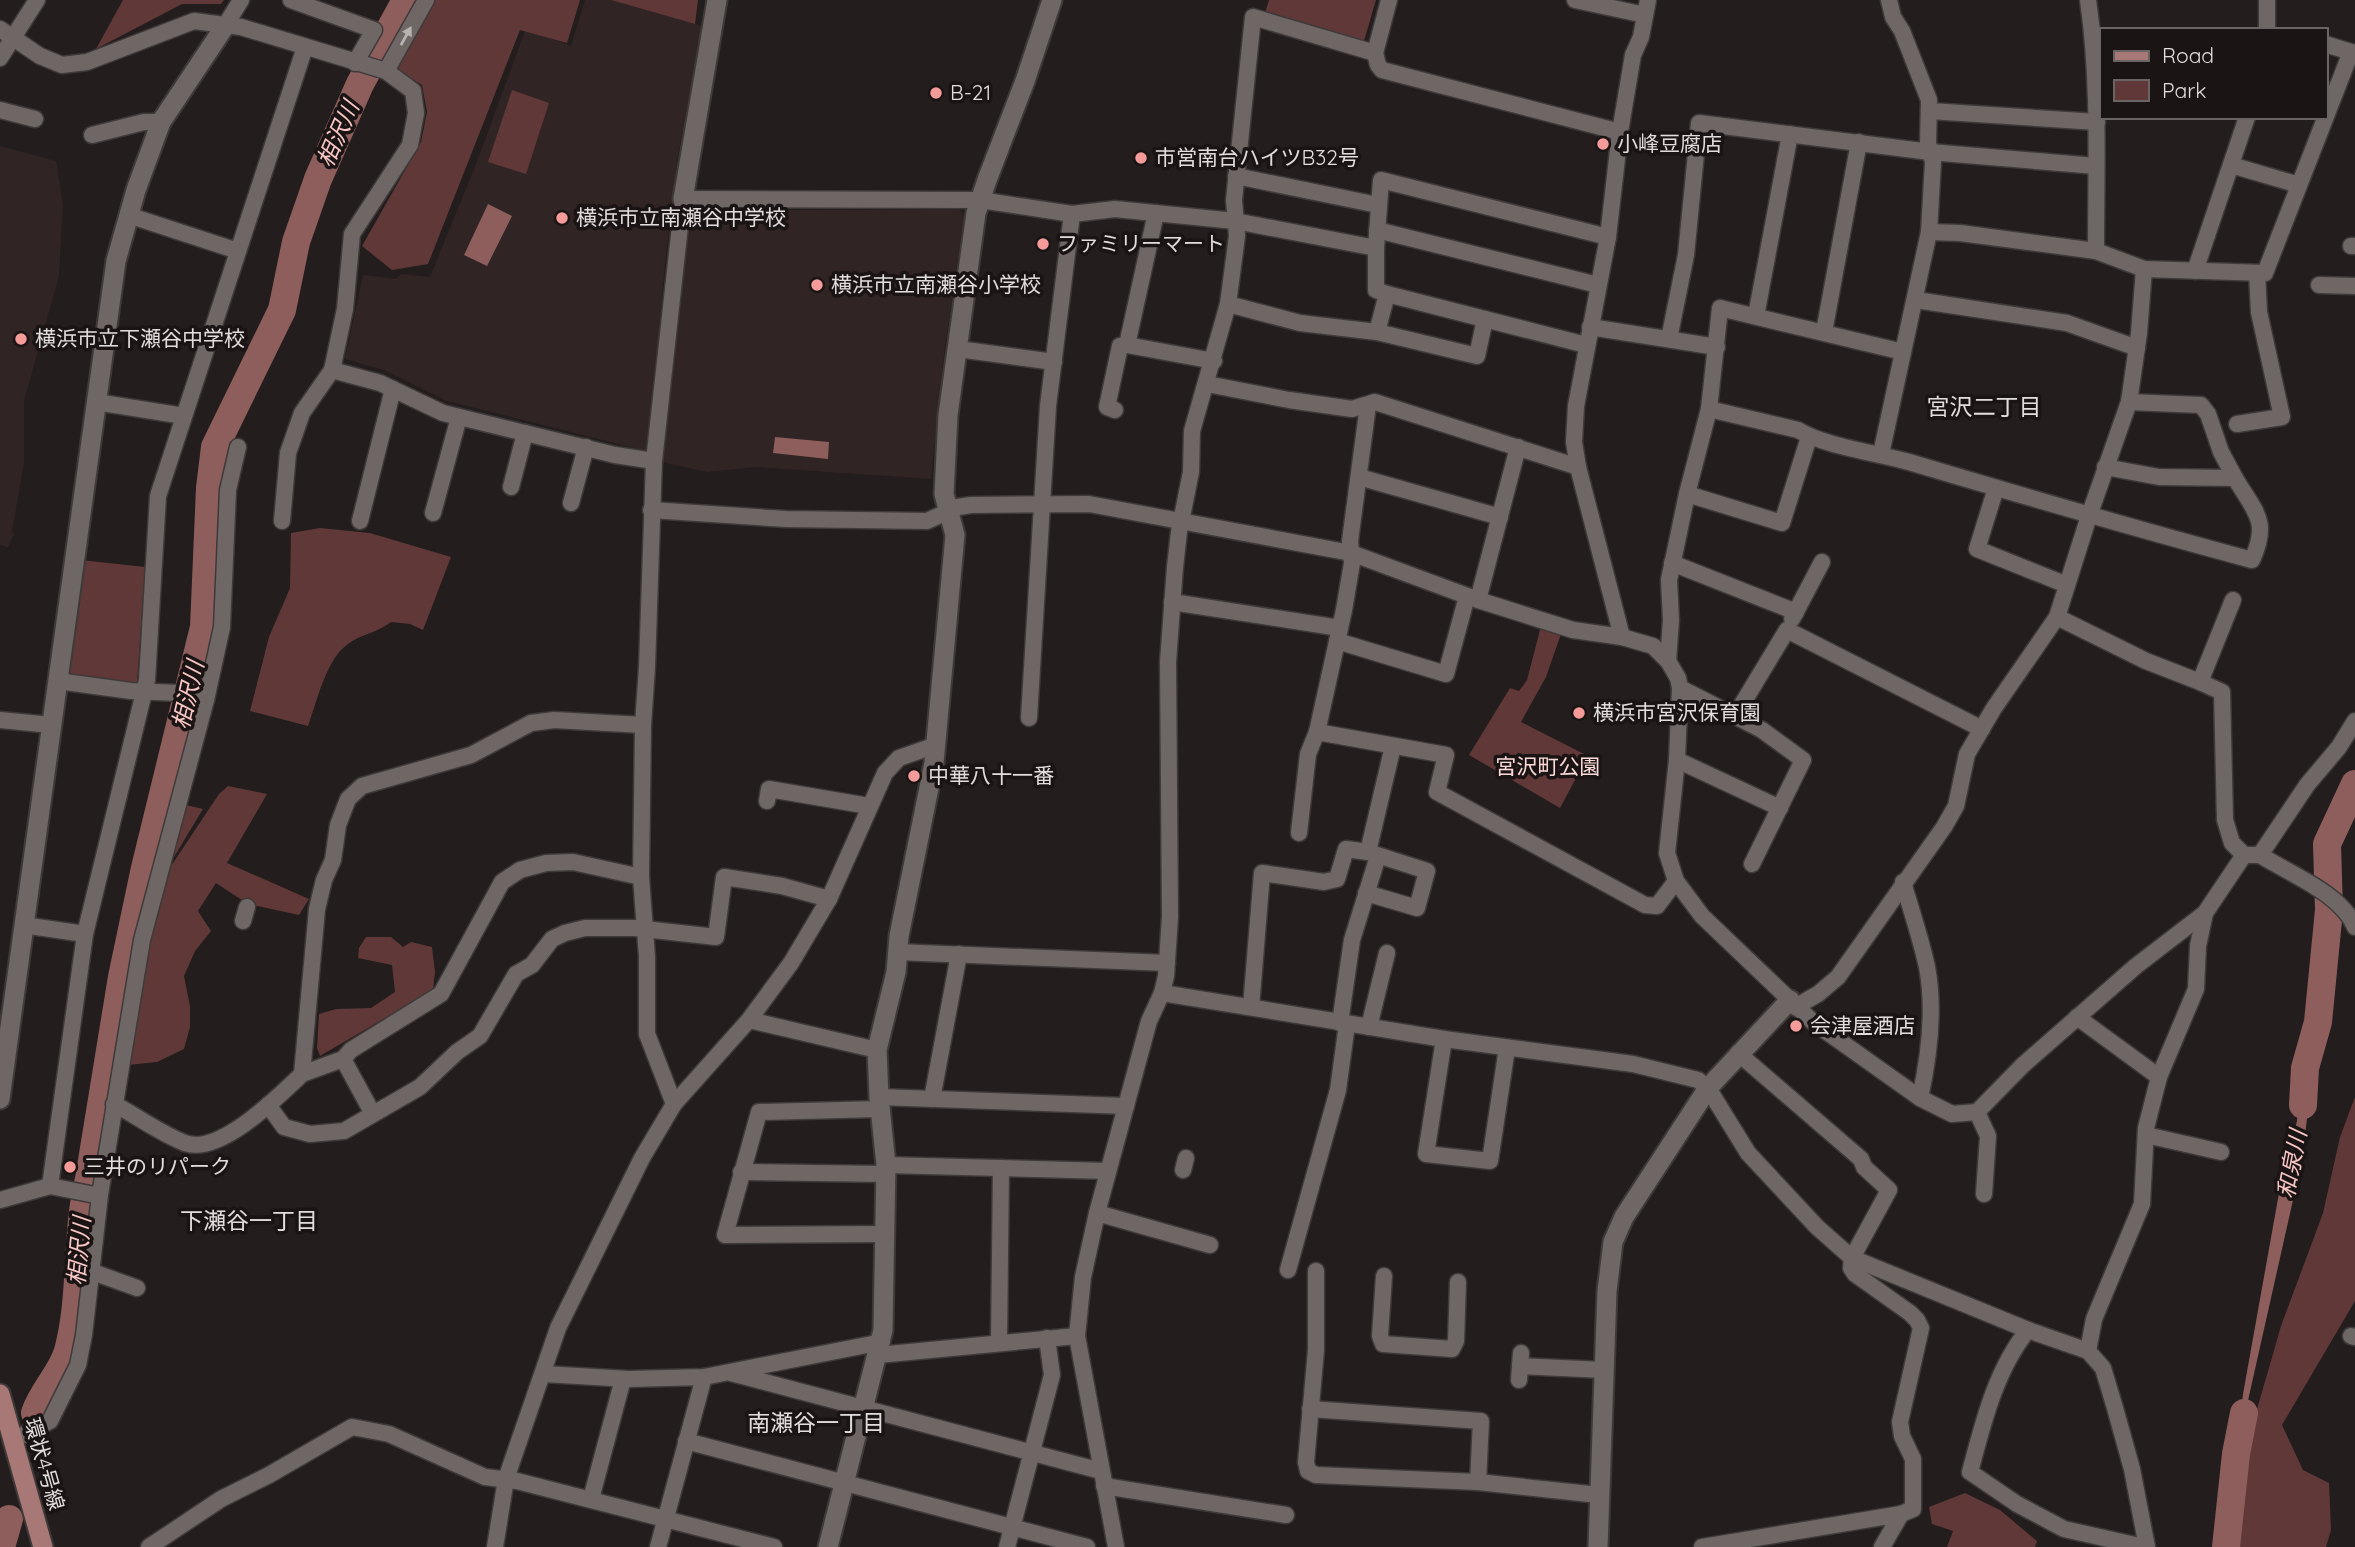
<svg xmlns="http://www.w3.org/2000/svg" width="2355" height="1547" viewBox="0 0 2355 1547" font-family="Quicksand,'Noto Sans JP',sans-serif">
<rect width="100%" height="100%" fill="#231d1d"/>
<g fill="#312424">
<path d="M585 0H612L702 26 677 162 664 274 649 450 646 451 447 401 384 370 345 359 363 275 396 279 401 274 430 277 478 159 526 28 571 46Z"/>
<path d="M0 146 56 161 63 205 59 276 24 401V462L12 532 14 534 8 548 0 544Z"/>
<path d="M690 210H960L964 215 944 354 931 479 756 467 707 472 666 463 660 458Z"/>
</g>
<g fill="#5f3837">
<path d="M123 0H224L221 4H182L96 49Z"/>
<path d="M434 0H580L567 43 520 30 428 264 392 270 362 246 421 142 427 112 422 85 396 69Z"/>
<path d="M611 0H698L695 24Z"/>
<path d="M1269 0H1376L1364 41 1265 13Z"/>
<path d="M512 90 549 103 526 174 488 162Z"/>
<path d="M320 528 370 533 451 557 423 630 410 624 391 622C377 633 359 635 348 644 326 659 317 702 308 726L250 711 269 637 290 588 291 533Z"/>
<path d="M81 560 145 567 137 684 65 676Z"/>
<path d="M1541 626 1562 631 1546 677 1521 722 1588 756 1560 808 1469 755 1510 688 1519 691 1527 680Z"/>
<path d="M228 786 267 794 227 863 309 899 299 915 248 904 216 883 198 911 211 931 195 951 184 976 190 1006V1027L184 1049 157 1062 128 1065 151 928 167 872 219 794Z"/>
<path d="M186 805 203 809 171 862Z"/>
<path d="M366 937H391L403 947 411 942 432 947 435 972 433 990 320 1056 317 1048 319 1014 336 1009 371 1008 395 992 392 965 358 958 359 948Z"/>
<path d="M2355 1097V1301L2282 1425 2303 1470 2329 1483 2331 1530 2326 1547H2238L2243 1486 2253 1423 2281 1326 2323 1213 2340 1137Z"/>
<path d="M1965 1493 2000 1510 2037 1541 2035 1547H1947L1953 1531 1932 1524 1929 1507Z"/>
</g>
<g fill="#8e5e5c">
<path d="M488 204 512 216 487 266 464 255Z"/>
<path d="M775 437 829 442 828 459 773 453Z"/>
<path d="M2305 1068 2310 1094 2302 1160 2236 1454 2243 1394 2279 1193 2297 1121 2301 1078Z"/>
</g>
<g fill="none" stroke-linecap="round" stroke-linejoin="round">
<g stroke="#8e5e5c" stroke-width="28">
<path d="M2303 1105 2305 1068 2318 1022 2329 910 2327 844 2355 784"/>
<path d="M35 1413C42 1391 62 1373 68 1351 83 1295 75 1234 89 1179L122 977 145 868 204 627 210 488 215 447 282 310 296 242 318 179 360 84 406 0"/>
<path d="M1 1547 9 1519"/>
<path d="M2226 1547 2236 1454 2244 1413"/>
</g>
<defs>
<g id="minor">
<path d="M291 0 374 30 355 63"/>
<path d="M1575 0 1645 15"/>
<path d="M2088 0C2100 83 2096 167 2096 251"/>
<path d="M2267 0V30"/>
<path d="M225 26 241 0"/>
<path d="M0 29 40 56 62 65 87 62 194 21 241 27 386 71 413 91 416 113 410 145 352 234 345 309 332 370 380 383 443 413 615 455 654 461 647 667 643 725 641 877 647 957V1034L674 1104"/>
<path d="M2325 44 2351 52"/>
<path d="M1375 53 1389 0"/>
<path d="M0 58 37 0"/>
<path d="M386 71 426 0"/>
<path d="M0 110 35 119"/>
<path d="M1930 111 2097 122"/>
<path d="M92 135 144 122H161"/>
<path d="M2231 165 2299 185"/>
<path d="M1236 176 1378 205"/>
<path d="M1156 213 1127 345 1214 361"/>
<path d="M128 215 238 251"/>
<path d="M1377 230 1598 285"/>
<path d="M1929 232 1960 233 2096 251 2144 269 2265 273 2351 52 2355 53"/>
<path d="M2351 246H2355"/>
<path d="M2195 271 2247 117"/>
<path d="M2319 285 2355 286"/>
<path d="M1387 294 1586 345"/>
<path d="M1916 300 2067 323 2137 348"/>
<path d="M1228 304 1300 323 1377 332 1477 356 1485 319"/>
<path d="M1756 316 1790 134"/>
<path d="M1590 327 1717 347"/>
<path d="M1377 332 1387 294 1376 290V248L1381 180 1608 237"/>
<path d="M1824 332 1859 142"/>
<path d="M1669 339 1686 255 1699 123 1930 152 2096 166"/>
<path d="M958 349 1054 362"/>
<path d="M1207 384 1289 400 1352 409 1375 402 1578 467"/>
<path d="M96 402 184 416"/>
<path d="M2129 402 2201 405 2208 414 2221 452 2235 478"/>
<path d="M1709 409 1798 430C1824 446 1877 453 1909 462 2023 496 2137 529 2252 560 2270 521 2255 512 2235 478L2159 477 2105 467"/>
<path d="M1115 410 1107 407 1120 346 1127 345"/>
<path d="M2237 424 2282 417 2259 312 2257 273"/>
<path d="M1881 454 1929 232 1933 162 1928 143 1929 100 1902 31 1893 17 1889 0"/>
<path d="M654 461 683 199 980 200 1072 214 1115 209 1235 221 1376 248"/>
<path d="M1359 477 1500 517"/>
<path d="M511 487 525 433"/>
<path d="M1996 488 1977 549 2067 585"/>
<path d="M1687 494 1782 523 1809 437"/>
<path d="M571 503 586 447"/>
<path d="M651 510 786 519 927 521 958 507 971 505 1089 504 1351 553 1478 600 1573 630 1622 637 1653 646 1668 661 1678 678 1680 688 1677 760 1667 853 1676 881 1702 916 1813 1022 1920 1098 1952 1114 1977 1112 1988 1136 1984 1194"/>
<path d="M433 513 459 417"/>
<path d="M282 521 288 453 302 413 332 370"/>
<path d="M360 521 393 389"/>
<path d="M1672 563 1796 612"/>
<path d="M1478 600 1518 447"/>
<path d="M1172 602 1340 628"/>
<path d="M2057 617 2146 661 2200 682 2222 692 2225 820 2232 843 2244 855"/>
<path d="M1792 619 1822 562"/>
<path d="M1622 637 1578 467 1574 442 1576 406 1608 237 1620 132 1633 55 1641 37 1648 0"/>
<path d="M1337 641 1446 674 1467 596"/>
<path d="M1668 661 1671 620 1669 580 1687 494 1709 409 1720 308 1903 352"/>
<path d="M58 681 131 691 179 693 206 700"/>
<path d="M2200 682 2233 600"/>
<path d="M1680 688 1735 716 1787 630 1982 729"/>
<path d="M1735 716 1762 730 1803 760 1752 864"/>
<path d="M1029 718 1048 406 1072 214"/>
<path d="M0 720 51 725"/>
<path d="M2355 721 2339 747 2307 785 2260 855C2290 874 2342 894 2355 927"/>
<path d="M1317 732 1446 755 1437 792 1645 905 1657 906 1676 881"/>
<path d="M1677 760 1780 808"/>
<path d="M767 801 769 789 869 806"/>
<path d="M1299 833 1308 754 1317 732 1344 610 1352 563 1350 541 1368 405"/>
<path d="M1368 852 1393 746"/>
<path d="M1903 882C1911 910 1921 939 1927 967 1935 1009 1929 1057 1920 1098"/>
<path d="M243 921 247 907"/>
<path d="M23 925 85 934"/>
<path d="M897 952 1167 963"/>
<path d="M1162 993 1444 1039 1633 1064 1698 1080 1708 1088 1748 1153 1817 1227 1852 1258 2028 1330 2088 1351 2103 1368 2115 1408 2132 1469 2147 1547"/>
<path d="M1251 1007 1262 873 1324 882 1337 879 1346 849 1368 852 1427 871 1417 908 1366 893"/>
<path d="M1795 1007 1818 994 1838 977 1944 827 1956 806 1967 754 1994 708 2057 617 2089 516 2129 402 2139 333 2144 269"/>
<path d="M2077 1017 2159 1077"/>
<path d="M749 1020 877 1050"/>
<path d="M1340 1023 1352 940 1378 856"/>
<path d="M1369 1027 1387 953"/>
<path d="M1444 1039 1426 1154 1490 1161 1507 1048"/>
<path d="M1738 1053 1861 1159 1864 1167 1889 1190 1852 1258 1851 1268 1855 1274 1910 1313 1917 1320 1921 1328 1900 1422 1902 1436 1913 1459V1509L1901 1514"/>
<path d="M343 1059 373 1114"/>
<path d="M302 1074 343 1059 351 1050 441 994 502 882 520 870 546 863 573 862 641 877"/>
<path d="M879 1097 1126 1106"/>
<path d="M932 1099 959 954"/>
<path d="M114 1104C137 1116 161 1134 185 1143 219 1156 279 1096 302 1074L317 909 324 880 333 860 338 825 348 799 362 786 471 755 531 723 554 720 643 725"/>
<path d="M268 1105 284 1127 310 1134 344 1131 420 1087 457 1052 480 1036 516 974 532 965 552 939 565 933 585 928H635L716 937 724 877 782 886 829 899"/>
<path d="M880 1109 759 1112 725 1235 884 1234"/>
<path d="M1977 1112 2023 1065 2136 966 2205 913 2244 855H2260"/>
<path d="M2146 1135 2221 1152"/>
<path d="M886 1165 1108 1171"/>
<path d="M1183 1170 1186 1158"/>
<path d="M741 1172 886 1174"/>
<path d="M50 1186 85 934 147 680 158 496 305 47"/>
<path d="M0 1200 50 1186 95 1195"/>
<path d="M1097 1213 1210 1245"/>
<path d="M1288 1270 1338 1090 1347 1024"/>
<path d="M90 1271 137 1288"/>
<path d="M1316 1271V1350L1306 1462 1308 1471 1316 1475 1478 1482 1599 1495"/>
<path d="M1384 1276 1380 1336 1383 1344 1452 1349 1456 1341 1458 1282"/>
<path d="M2028 1330C1996 1369 1983 1423 1970 1472L2017 1504 2064 1529 2144 1547"/>
<path d="M2351 1336 2355 1337"/>
<path d="M999 1342 1001 1168"/>
<path d="M2088 1351 2094 1319 2142 1204 2146 1128 2159 1077 2196 989 2198 946 2205 913"/>
<path d="M878 1355 1077 1336"/>
<path d="M1520 1366 1604 1370"/>
<path d="M731 1373 1101 1471"/>
<path d="M544 1374 629 1379 704 1377 882 1342"/>
<path d="M1519 1380 1521 1353"/>
<path d="M1310 1409 1481 1421 1478 1482"/>
<path d="M13 1440 50 1421 78 1365 84 1335 100 1195 142 940 206 700 222 627 228 490 238 447"/>
<path d="M686 1441 1087 1547"/>
<path d="M1104 1486 1286 1515"/>
<path d="M591 1499 623 1379"/>
<path d="M149 1547 221 1499 269 1475 352 1427 389 1434 485 1477 517 1481 774 1547"/>
<path d="M495 1547 506 1479 558 1328 642 1158 674 1104 749 1020 791 963 829 899 885 773 899 758 936 745"/>
<path d="M658 1547 704 1377"/>
<path d="M1007 1547 1052 1375 1047 1338"/>
<path d="M1116 1547 1077 1336 1083 1277 1097 1213 1149 1021 1162 993 1166 976 1170 917 1168 662 1175 567 1179 532 1191 472 1192 431 1228 304 1237 236 1234 200 1253 17 1375 53 1378 65 1382 70 1620 132"/>
<path d="M1702 1547 1901 1514 1882 1547"/>
</g>
<g id="tertiary">
<path d="M683 199 717 0"/>
<path d="M0 1099 116 261 136 190 161 122 225 26"/>
<path d="M828 1547 883 1330 886 1165 879 1097 877 1050 896 972 899 936 934 763 955 535 944 494 948 415 976 213 987 180 1025 81 1052 0"/>
<path d="M1598 1547 1607 1291 1613 1242 1624 1217 1708 1088 1790 1000"/>
</g>
<path id="primary" d="M0 1394 43 1547"/>
</defs>
<use href="#minor" stroke="#3f3a3a" stroke-width="19"/>
<use href="#tertiary" stroke="#3f3a3a" stroke-width="23"/>
<use href="#primary" stroke="#3f3a3a" stroke-width="23"/>
<use href="#minor" stroke="#6e6766" stroke-width="16"/>
<use href="#tertiary" stroke="#6e6766" stroke-width="19"/>
<use href="#primary" stroke="#a87876" stroke-width="19"/>
</g>
<defs><path id="oneway-solid" d="M-6-.8H1V-3.2L6.5 0L1 3.2V.8H-6Z" transform="scale(1.75)"/></defs>
<use fill="#b9b4b3" href="#oneway-solid" transform="translate(406 36) rotate(-61)"/>
<g fill="#f59b99" stroke="#1a1414" stroke-width="2.5">
<circle cx="936" cy="93" r="7"/>
<circle cx="1603" cy="144" r="7"/>
<circle cx="1141" cy="158" r="7"/>
<circle cx="562" cy="218" r="7"/>
<circle cx="1043" cy="244" r="7"/>
<circle cx="817" cy="285" r="7"/>
<circle cx="21" cy="339" r="7"/>
<circle cx="1579" cy="713" r="7"/>
<circle cx="914" cy="776" r="7"/>
<circle cx="1796" cy="1026" r="7"/>
<circle cx="70" cy="1167" r="7"/>
</g>
<g text-anchor="middle" stroke-width="7" stroke-linejoin="round" paint-order="stroke">
<g font-size="21" fill="#e2dddd" stroke="#1a1414" text-anchor="start">
<text x="950" y="100">B-21</text>
<text x="1617" y="151">小峰豆腐店</text>
<text x="1155" y="165">市営南台ハイツB32号</text>
<text x="576" y="225">横浜市立南瀬谷中学校</text>
<text x="1057" y="251">ファミリーマート</text>
<text x="831" y="292">横浜市立南瀬谷小学校</text>
<text x="35" y="346">横浜市立下瀬谷中学校</text>
<text x="1593" y="720">横浜市宮沢保育園</text>
<text x="928" y="783">中華八十一番</text>
<text x="1810" y="1033">会津屋酒店</text>
<text x="84" y="1174">三井のリパーク</text>
</g>
<g font-size="21" fill="#fad9d7" stroke="#1a1414">
<text x="1548" y="774">宮沢町公園</text>
</g>
<g font-size="21" fill="#e2dddd" stroke="#1a1414">
<text transform="translate(44 1464) rotate(74)" y="7">環状4号線</text>
</g>
<g font-size="23" font-style="italic" fill="#f9c8c6" stroke="#1a1414">
<text transform="translate(338 134) rotate(-66)" y="8">相沢川</text>
<text transform="translate(188 695) rotate(-77)" y="8">相沢川</text>
<text transform="translate(2292 1164) rotate(-79)" y="8">和泉川</text>
<text transform="translate(79 1251) rotate(-85)" y="8">相沢川</text>
</g>
<g font-size="23" fill="#e2dddd" stroke="#1a1414">
<text x="1984" y="415">宮沢二丁目</text>
<text x="249" y="1229">下瀬谷一丁目</text>
<text x="816" y="1431">南瀬谷一丁目</text>
</g>
</g>
<rect x="2100" y="28" width="228" height="91" fill="#1a1414" stroke="#6a6464" stroke-width="2"/>
<rect x="2114" y="51" width="35" height="10" fill="#a87876" stroke="#6a6464" stroke-width="2"/>
<text x="2162" y="63" font-size="21" fill="#e2dddd">Road</text>
<rect x="2114" y="80" width="35" height="21" fill="#5f3837" stroke="#6a6464" stroke-width="2"/>
<text x="2162" y="98" font-size="21" fill="#e2dddd">Park</text>
</svg>
